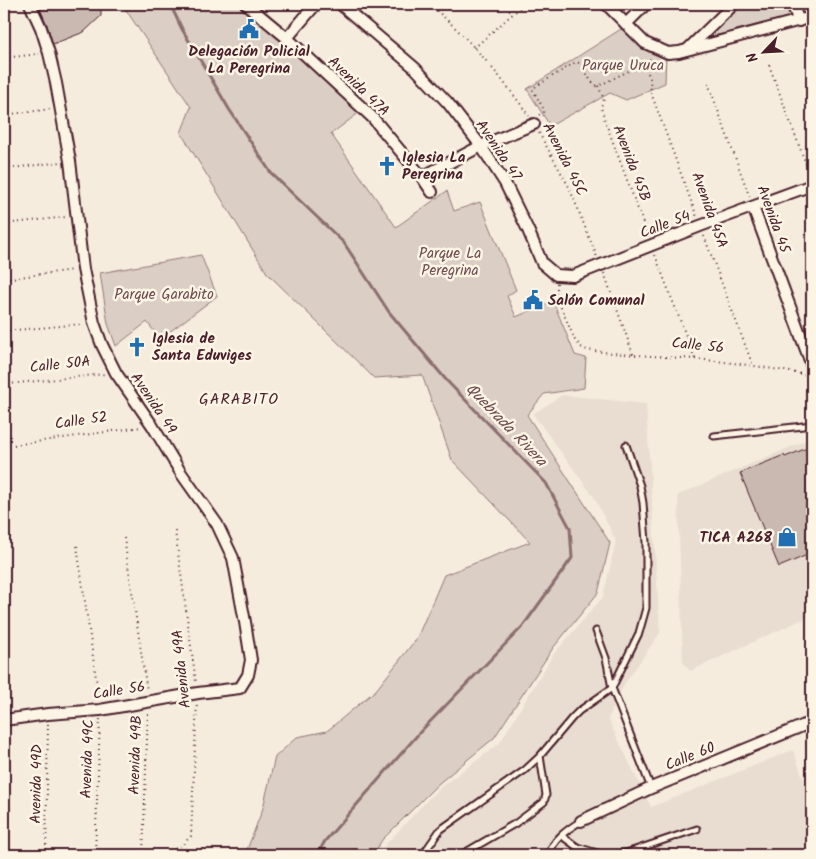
<svg xmlns="http://www.w3.org/2000/svg" width="816" height="859" viewBox="0 0 816 859" font-family="Kalam,sans-serif">
<rect width="100%" height="100%" fill="#f5ecde"/>
<filter id="ink" filterUnits="userSpaceOnUse"><feTurbulence type="fractalNoise" baseFrequency=".02" numOctaves="2"/><feDisplacementMap in="SourceGraphic" scale="10" xChannelSelector="R" yChannelSelector="G"/><feConvolveMatrix kernelMatrix="1 2 1 2 8 2 1 2 1" color-interpolation-filters="sRGB"/></filter>
<g filter="url(#ink)">
<g fill="#e8ddd0">
<path d="M562 395 646 404 660 633 625 683 608 719 651 807 793 750 812 803V855H379L386 844 438 789 499 744 553 655 603 597 616 541 594 497 533 414Z"/>
<path d="M812 438V615L690 671 683 662 678 495Z"/>
</g>
<g fill="#dbcec4" stroke="#927678">
<path d="M125 4H237L277 36 360 112 331 134 396 227 447 191 454 211 480 202 516 290 507 296 516 317 553 301 575 355 586 358 584 388 544 394 527 415 610 543 598 593 553 648 494 738 438 784 382 840 373 855H245L263 808 275 757 297 737 327 731 376 690 417 638 444 575 530 542 452 460 422 375 374 378 267 273 181 133 191 107 126 10Z"/>
<path d="M739 4H787L792 16 710 37 714 28Z"/>
<path d="M621 29 666 54 665 83 626 100 610 93 550 126 527 89Z"/>
<path d="M201 255 217 296 160 339 147 322 116 346 108 324 100 273Z"/>
</g>
<g fill="none" stroke-linecap="round" stroke-linejoin="round">
<path stroke="#8c6e70" stroke-width="3" d="M170 4 182 29 229 109 271 173 344 243 389 312 447 381 546 483 570 528 572 558 523 626 421 731 325 841 317 855"/>
</g>
<g fill="#cab9b1" stroke="#4a1f2b">
<path d="M38 4H101V16L84 32 53 44 47 25Z"/>
<path d="M812 446V553L779 567 740 473 784 455 785 457Z"/>
</g>
<g fill="none" stroke-linecap="round" stroke-linejoin="round">
<defs>
<g id="lane">
<path d="M714 436 812 425"/>
<path d="M596 631 606 658 612 688 651 788"/>
<path d="M562 836 577 847 604 855"/>
<path d="M424 855V853L440 830 525 770 540 756"/>
<path d="M461 855 516 823 544 802 546 795 540 756 572 718 579 711 612 688 639 633 646 608V542L643 503 640 486 626 445"/>
<path d="M549 855C552 840 568 829 581 821"/>
<path d="M615 855 626 853 697 829"/>
</g>
<g id="street">
<path d="M246 4 287 38 372 117 422 177"/>
<path d="M340 4 415 68 448 103 481 146 505 183 528 230 542 263 556 275 573 276 700 226 812 185"/>
<path d="M606 4 645 43 668 53 679 52 812 17"/>
<path d="M792 4 799 21"/>
<path d="M626 24 646 4"/>
<path d="M287 38 316 4"/>
<path d="M689 48 734 4"/>
<path d="M432 192 422 177 481 146 534 124"/>
<path d="M753 207 812 366"/>
<path d="M4 720 48 714 100 710 198 693 240 688 248 675 251 660 245 622 233 558 217 524 181 473 152 425 116 373 102 345 94 323 83 269 70 161 56 83 49 53 41 28 30 4"/>
<path d="M581 821 651 788 812 722"/>
</g>
</defs>
<use href="#lane" stroke="#4a1f2b" stroke-width="9"/>
<use href="#street" stroke="#4a1f2b" stroke-width="14"/>
<g stroke="#4a1f2b" stroke-width="2" stroke-dasharray="1 4" stroke-linecap="butt">
<path d="M429 4C467 36 500 75 529 116"/>
<path d="M437 11 443 4"/>
<path d="M474 48 524 4"/>
<path d="M4 58 39 54"/>
<path d="M644 64 650 78 651 93 697 217"/>
<path d="M769 65 810 175"/>
<path d="M708 83 750 198"/>
<path d="M598 86 604 99 601 107 605 121 648 236"/>
<path d="M4 115 51 109"/>
<path d="M539 115 544 112V110L533 90V88L576 62 582 64C586 71 590 84 598 86L647 62 652 57"/>
<path d="M539 133 569 187 597 257"/>
<path d="M4 169 61 162"/>
<path d="M4 224 66 217"/>
<path d="M704 236 753 366"/>
<path d="M655 255 695 359"/>
<path d="M604 273 633 354"/>
<path d="M4 279 73 270"/>
<path d="M557 283V298L571 331 575 340 581 347 587 350C622 355 658 356 694 359 732 362 770 368 807 375"/>
<path d="M4 331 83 324"/>
<path d="M8 384 105 374"/>
<path d="M14 445 141 427"/>
<path d="M175 531 196 682"/>
<path d="M124 538 147 691"/>
<path d="M77 546 99 699"/>
<path d="M46 855 48 723"/>
<path d="M95 855 100 719"/>
<path d="M143 855 148 711"/>
<path d="M151 855 164 853 180 847 191 836 197 702"/>
</g>
<use href="#lane" stroke="#fcf5e5" stroke-width="5"/>
<use href="#street" stroke="#fcf5e5" stroke-width="10"/>
</g>
</g>
<defs>
<symbol id="civic-bare" viewBox="-9 -9 18 18"><path d="M-.6-6.5H3V-4.5H.6V-3L4-1V1h2V6H-6V1h2V-1L-.6-3ZM-1.2 2.5V6h2.4V2.5Z" fill="#1f6fb2" stroke="#fcf5e5" stroke-width="2.5" paint-order="stroke"/></symbol>
<symbol id="church-bare" viewBox="-9 -9 18 18"><path d="M-1.2-6h2.4v3.5h3.3v2.4h-3.3V6h-2.4V-.1h-3.3v-2.4h3.3Z" fill="#1f6fb2" stroke="#fcf5e5" stroke-width="2.5" paint-order="stroke"/></symbol>
<symbol id="shop-bare" viewBox="-9 -9 18 18"><path d="M-5-2.5h2.3a2.7 3.5 0 0 1 5.4 0H5L5.5 6h-11ZM-1.5-2.5h3a1.5 2.3 0 0 0-3 0Z" fill="#1f6fb2" stroke="#fcf5e5" stroke-width="2.5" paint-order="stroke"/></symbol>
</defs>
<g fill-rule="evenodd">
<use href="#civic-bare" x="235" y="15" width="28" height="28"/>
<use href="#church-bare" x="373" y="152" width="28" height="28"/>
<use href="#civic-bare" x="519" y="286" width="28" height="28"/>
<use href="#church-bare" x="123" y="333" width="28" height="28"/>
<use href="#shop-bare" x="773" y="523" width="28" height="28"/>
</g>
<g text-anchor="middle" stroke-width="5" stroke-linejoin="round" paint-order="stroke">
<g font-size="15" font-weight="bold" fill="#4a1f2b" stroke="#fcf5e5" text-anchor="start">
<text x="249" y="56" text-anchor="middle">Delegación Policial<tspan x="249" dy="17">La Peregrina</tspan></text>
<text x="402" y="162">Iglesia La<tspan x="402" dy="17">Peregrina</tspan></text>
<text x="548" y="305">Salón Comunal</text>
<text x="152" y="343">Iglesia de<tspan x="152" dy="17">Santa Eduviges</tspan></text>
<text x="772" y="542" text-anchor="end">TICA A268</text>
</g>
<g font-size="15" fill="#6e4b51" stroke="#fcf5e5">
<text x="623" y="70">Parque Uruca</text>
<text x="450" y="258">Parque La<tspan x="450" dy="17">Peregrina</tspan></text>
<text x="164" y="299">Parque Garabito</text>
</g>
<g font-size="15" fill="#4a1f2b" stroke="#fcf5e5">
<text transform="translate(359 86) rotate(44)" y="5">Avenida 47A</text>
<text transform="translate(499 150) rotate(56)" y="5">Avenida 47</text>
<text transform="translate(565 159) rotate(63)" y="5">Avenida 45C</text>
<text transform="translate(632 163) rotate(69)" y="5">Avenida 45B</text>
<text transform="translate(710 210) rotate(70)" y="5">Avenida 45A</text>
<text transform="translate(774 219) rotate(70)" y="5">Avenida 45</text>
<text transform="translate(665 224) rotate(-21)" y="5">Calle 54</text>
<text transform="translate(698 345) rotate(6)" y="5">Calle 56</text>
<text transform="translate(60 364) rotate(-6)" y="5">Calle 50A</text>
<text transform="translate(154 403) rotate(56)" y="5">Avenida 49</text>
<text transform="translate(81 420) rotate(-8)" y="5">Calle 52</text>
<text transform="translate(181 669) rotate(-96)" y="5">Avenida 49A</text>
<text transform="translate(119 690) rotate(-9)" y="5">Calle 56</text>
<text transform="translate(135 755) rotate(-88)" y="5">Avenida 49B</text>
<text transform="translate(690 756) rotate(-22)" y="5">Calle 60</text>
<text transform="translate(87 759) rotate(-88)" y="5">Avenida 49C</text>
<text transform="translate(36 784) rotate(-89)" y="5">Avenida 49D</text>
</g>
<g font-size="16" letter-spacing="1" fill="#4a1f2b" stroke="#fcf5e5">
<text x="239" y="404">GARABITO</text>
</g>
<g font-size="16" font-style="italic" fill="#704d53" stroke="#fcf5e5">
<text transform="translate(507 424) rotate(46)" y="6">Quebrada Rivera</text>
</g>
</g>
<rect width="816" height="859" fill="none" stroke="#fcf5e5" stroke-width="20"/>
<rect x="10" y="10" width="796" height="839" fill="none" stroke="#4a1f2b" stroke-width="2" filter="url(#ink)"/>
<g transform="translate(764 52) rotate(245)" stroke="#fcf5e5" stroke-width="4" paint-order="stroke">
<path d="M0-4L9 19L0 12L-9 19Z" fill="#4a1f2b"/>
<text y="-8" font-size="14" font-weight="bold" text-anchor="middle" fill="#4a1f2b">N</text>
</g>
</svg>
